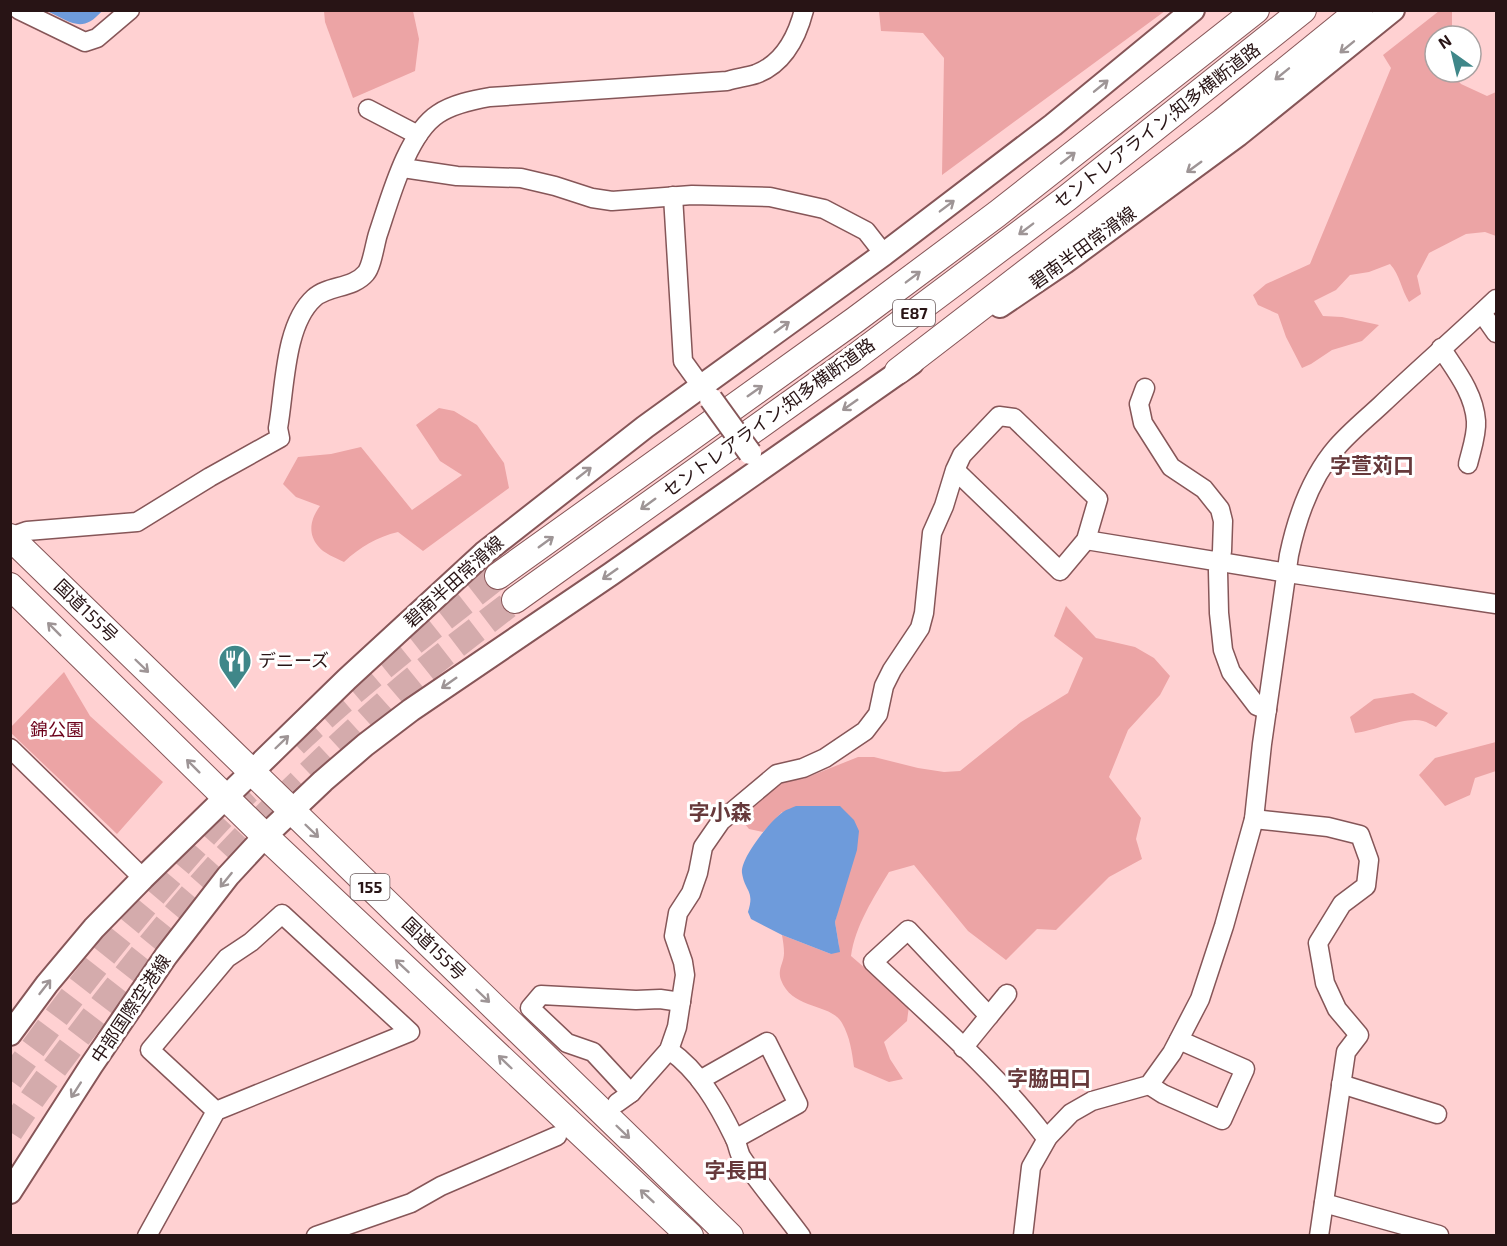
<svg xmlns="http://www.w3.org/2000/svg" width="1507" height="1246" viewBox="0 0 1507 1246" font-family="'Exo 2','Noto Sans JP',sans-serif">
<rect width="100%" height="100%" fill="#ffd1d2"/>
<g fill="#eca4a5">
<path d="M324 11H413L419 39 415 71 353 98 325 22Z"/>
<path d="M879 11V10L1165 11 942 175 944 58 923 33 881 31Z"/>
<path d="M1439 11H1452V27L1447 36H1435V72H1451L1461 84 1487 96 1496 92V236L1485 232 1466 234 1429 253 1417 276 1421 294 1409 302C1401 289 1400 275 1390 264L1369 272 1350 275 1336 290 1314 301 1323 316 1342 317 1379 325 1362 341 1332 350 1311 364 1302 368 1286 337 1278 314 1258 305 1253 295 1266 284 1310 264 1391 68 1383 55Z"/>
<path d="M439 408 454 411 477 425 504 463 509 488 423 551 398 532C377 537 360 547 344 562 336 558 323 553 318 546 307 533 311 518 320 506L296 497 283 484 298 457 331 454 361 447 412 510 462 475 440 461 416 425Z"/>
<path d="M1066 606 1096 638 1135 647 1154 658 1170 676 1160 695 1128 730 1109 777 1141 818 1136 839 1142 859 1109 877 1056 930 1037 929 1006 960 968 931 914 865 889 872C874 897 855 926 851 956L909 1006 907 1021 884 1042 890 1059 903 1079 889 1082 854 1067C852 1052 850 1037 842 1023 831 1003 792 1010 781 980 777 969 784 963 784 953 784 947 783 941 782 935L831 954 839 946 835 922 839 906 782 812 763 832 749 829 740 818 746 804 779 781 803 779 858 757H874L918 768 944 772 960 771 1021 722 1068 693 1083 658 1054 636Z"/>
<path d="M64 672 90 716 163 782 117 834 11 733V727Z"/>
<path d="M1413 693 1448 713 1436 727C1432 725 1427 722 1423 721 1406 716 1374 731 1355 733L1350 717 1374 699Z"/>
<path d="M1496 742V771L1475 778 1470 795 1445 806 1419 775 1435 758Z"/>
</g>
<g fill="#6e9bdb">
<path d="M47 11 102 10V11C82 34 71 22 47 11Z"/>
<path d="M796 806H840L854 820 859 831 857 850 835 922 840 952 831 954 782 935 751 919 748 912C755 890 745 892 742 873 740 858 771 820 783 812 787 809 792 808 796 806Z"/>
</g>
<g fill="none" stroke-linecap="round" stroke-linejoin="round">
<g stroke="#d4abac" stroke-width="26" stroke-dasharray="26 13" stroke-linecap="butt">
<path d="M295 744C359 684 429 630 498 576"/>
<path d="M10 1080C59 1012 110 946 165 882 191 851 218 819 248 791"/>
<path d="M10 1132C39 1087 72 1045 104 1003 154 939 206 874 264 817 305 776 347 737 390 699 430 664 473 633 515 600"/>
</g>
<defs>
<g id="minor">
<path d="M19 10 85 42 97 38 130 10"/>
<path d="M368 109 418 135"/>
<path d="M403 168 457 176 521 178 555 186 592 198 612 201 692 195 770 197 824 209 866 231 884 254"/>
<path d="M673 196 683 361 701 386"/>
<path d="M1482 313 1496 333"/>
<path d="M1441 348C1456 371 1474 393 1476 421 1477 435 1471 451 1468 464"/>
<path d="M1145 388 1139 404 1143 423 1171 467 1204 489 1220 509 1223 521 1222 551 1218 571 1219 613 1223 650 1231 672 1257 706 1267 710"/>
<path d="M10 537 27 531 137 522 210 477 280 438 278 428C285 390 284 325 314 298 328 285 353 289 366 273 372 266 375 243 378 234 390 199 407 134 438 114 453 104 473 100 490 97L727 81C736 78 747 77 756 74 783 64 797 37 804 10"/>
<path d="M1086 540 1288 573 1496 604"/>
<path d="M10 748 143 878"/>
<path d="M1254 819 1328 827 1360 835 1369 860 1366 886 1342 904 1318 943 1325 983 1337 1009 1359 1035 1346 1052 1319 1236"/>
<path d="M989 1016 1007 994"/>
<path d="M963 1048 989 1016 908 930 873 962C930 1016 995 1071 1043 1134L1048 1137"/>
<path d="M669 1050C699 1071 718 1104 734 1137 738 1144 738 1152 742 1158 760 1185 782 1210 801 1236"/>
<path d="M700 1080 767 1042 798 1104 735 1139"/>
<path d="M1341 1084 1437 1114"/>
<path d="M1149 1085 1163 1094 1222 1120 1245 1069 1179 1040"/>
<path d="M631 1093 593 1052 567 1043 530 1008 541 995 636 1000 660 999 681 1002"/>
<path d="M617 1103 631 1093 669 1050 677 1027 685 975 683 962 674 936 678 913 691 893 698 873 703 847 721 821 777 774 803 768 825 758 865 731 878 714 884 686 892 670 920 628 924 613 932 533 944 506 955 470 962 455 999 416 1014 418 1098 499 1086 540 1060 571 955 470"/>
<path d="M1324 1203 1439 1235"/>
<path d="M147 1236 216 1111 410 1032 282 914 251 942 227 958 150 1050 216 1111"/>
<path d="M316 1236 411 1203 441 1186 557 1136"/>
<path d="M1023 1236 1031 1167 1048 1137 1071 1113 1092 1101 1149 1085 1172 1053 1200 999 1224 926 1254 819 1262 744 1289 555C1297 517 1311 477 1337 447 1350 432 1366 419 1381 405 1419 369 1458 335 1496 299"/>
</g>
<g id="major">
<path d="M1000 306 1065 262 1238 135 1393 10"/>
<path d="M10 1034 47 984 94 928 143 878 347 679 484 553 645 427 884 254 1053 125 1193 10"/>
<path d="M10 1192 91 1066 166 956 228 876 265 836 323 781 365 745 411 710 611 574 912 363"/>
</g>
<g id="highway">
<path d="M898 371 1223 121 1360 10"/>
<path d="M10 537 730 1236"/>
<path d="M498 576 855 320 997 214 1256 10"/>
<path d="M10 586 265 836 690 1236"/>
<path d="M515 600 850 361 958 280 1067 198 1303 10"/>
</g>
</defs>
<use href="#minor" stroke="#865658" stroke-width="21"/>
<use href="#major" stroke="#865658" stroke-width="26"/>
<use href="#highway" stroke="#865658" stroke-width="28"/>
<use href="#minor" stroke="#fff" stroke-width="18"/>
<use href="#major" stroke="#fff" stroke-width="22"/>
<use href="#highway" stroke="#fff" stroke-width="26"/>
<defs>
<path id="major-bridge" d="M711 399 750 453"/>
</defs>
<use href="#major-bridge" stroke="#865658" stroke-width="26" stroke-linecap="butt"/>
<use href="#major-bridge" stroke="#fff" stroke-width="22"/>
</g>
<defs><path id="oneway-shaft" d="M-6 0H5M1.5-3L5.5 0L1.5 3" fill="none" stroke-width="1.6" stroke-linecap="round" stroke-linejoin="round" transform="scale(1.5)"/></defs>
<g stroke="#9e9596">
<use href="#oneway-shaft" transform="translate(1347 47) rotate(141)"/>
<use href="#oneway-shaft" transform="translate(1282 74) rotate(141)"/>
<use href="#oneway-shaft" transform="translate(1101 86) rotate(-39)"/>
<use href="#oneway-shaft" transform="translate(1068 158) rotate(-38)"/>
<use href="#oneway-shaft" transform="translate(1194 167) rotate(144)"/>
<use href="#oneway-shaft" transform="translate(947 206) rotate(-37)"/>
<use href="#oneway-shaft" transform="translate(1026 229) rotate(143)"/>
<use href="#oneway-shaft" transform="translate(913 277) rotate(-37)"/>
<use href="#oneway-shaft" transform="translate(782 327) rotate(-36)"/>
<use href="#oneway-shaft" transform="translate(755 391) rotate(-35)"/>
<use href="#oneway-shaft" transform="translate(850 405) rotate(145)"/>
<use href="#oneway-shaft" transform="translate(584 473) rotate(-38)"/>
<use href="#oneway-shaft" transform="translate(648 504) rotate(144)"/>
<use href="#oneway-shaft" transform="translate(546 542) rotate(-36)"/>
<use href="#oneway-shaft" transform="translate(610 574) rotate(145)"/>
<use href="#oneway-shaft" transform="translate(54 629) rotate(-135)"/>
<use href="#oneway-shaft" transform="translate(142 666) rotate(44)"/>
<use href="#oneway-shaft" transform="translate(449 683) rotate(145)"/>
<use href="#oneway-shaft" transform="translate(282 742) rotate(-44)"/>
<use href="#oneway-shaft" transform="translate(193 766) rotate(-135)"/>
<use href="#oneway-shaft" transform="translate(312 831) rotate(44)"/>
<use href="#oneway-shaft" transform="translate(226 880) rotate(129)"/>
<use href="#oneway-shaft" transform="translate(402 966) rotate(-137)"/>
<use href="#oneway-shaft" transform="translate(45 987) rotate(-52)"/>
<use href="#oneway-shaft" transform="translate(483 996) rotate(44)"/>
<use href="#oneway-shaft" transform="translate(505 1062) rotate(-136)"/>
<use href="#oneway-shaft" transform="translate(76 1090) rotate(123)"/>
<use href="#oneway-shaft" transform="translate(623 1132) rotate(44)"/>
<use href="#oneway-shaft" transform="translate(647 1196) rotate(-137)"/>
</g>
<defs>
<symbol id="restaurant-pin" viewBox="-11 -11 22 30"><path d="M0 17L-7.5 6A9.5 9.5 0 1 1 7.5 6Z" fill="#3f8789" stroke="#fff"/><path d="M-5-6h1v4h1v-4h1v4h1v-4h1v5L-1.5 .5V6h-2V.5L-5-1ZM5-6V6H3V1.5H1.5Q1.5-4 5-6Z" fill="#fff"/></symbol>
</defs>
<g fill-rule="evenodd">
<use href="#restaurant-pin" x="216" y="642" width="38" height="52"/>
</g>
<g text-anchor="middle" stroke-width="6" stroke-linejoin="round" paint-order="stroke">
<g fill="#fff" stroke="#685a5b" stroke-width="1.5">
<rect x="893" y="300" width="42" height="26" rx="4.5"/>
<rect x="350.5" y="874" width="39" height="26" rx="4.5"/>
</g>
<g font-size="16" font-weight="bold" fill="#281415">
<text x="914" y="319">E87</text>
<text x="370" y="893">155</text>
</g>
<g font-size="18" fill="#281415" stroke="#fff">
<text transform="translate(1157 126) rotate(-38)" y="6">セントレアライン;知多横断道路</text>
<text transform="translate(1083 248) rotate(-36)" y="6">碧南半田常滑線</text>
<text transform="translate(769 418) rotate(-36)" y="6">セントレアライン;知多横断道路</text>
<text transform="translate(454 582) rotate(-42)" y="6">碧南半田常滑線</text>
<text transform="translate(86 611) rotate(44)" y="6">国道155号</text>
<text transform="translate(434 949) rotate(44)" y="6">国道155号</text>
<text transform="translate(131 1009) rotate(-56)" y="6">中部国際空港線</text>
</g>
<g font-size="18" fill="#281415" stroke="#fff" text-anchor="start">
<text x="258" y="667">デニーズ</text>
</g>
<g font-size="18" fill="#6c001a" stroke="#fff">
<text x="57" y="736">錦公園</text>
</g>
<g font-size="21" font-weight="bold" fill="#66393b" stroke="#fff">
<text x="1372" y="473">字萱苅口</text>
<text x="720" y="820">字小森</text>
<text x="1049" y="1086">字脇田口</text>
<text x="736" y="1178">字長田</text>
</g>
</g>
<rect width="1507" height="1246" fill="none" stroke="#281415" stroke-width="24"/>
<g transform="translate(1453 54) rotate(326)"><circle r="28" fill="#ffffff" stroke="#a9a1a1" stroke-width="1.5"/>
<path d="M0-4.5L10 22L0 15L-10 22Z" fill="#3f8789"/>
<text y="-9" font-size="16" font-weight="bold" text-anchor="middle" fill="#281415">N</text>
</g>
</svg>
